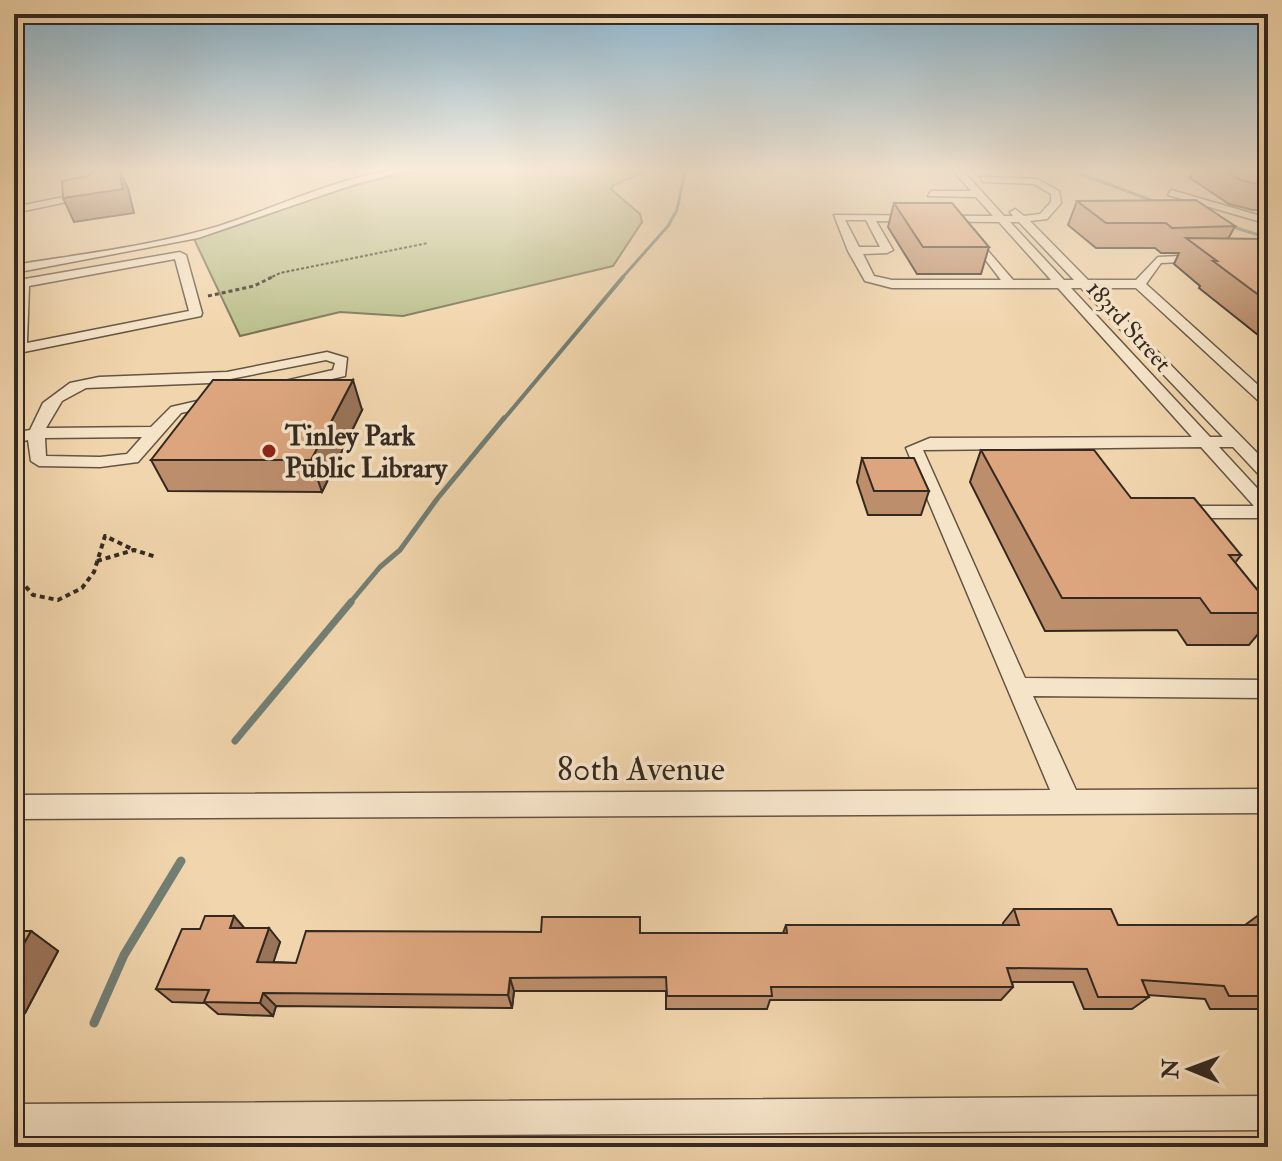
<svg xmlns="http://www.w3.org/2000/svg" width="1282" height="1161" viewBox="0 0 1282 1161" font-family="'IM FELL Double Pica',serif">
<rect width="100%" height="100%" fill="#f1d5ac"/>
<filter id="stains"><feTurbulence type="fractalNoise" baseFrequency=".0025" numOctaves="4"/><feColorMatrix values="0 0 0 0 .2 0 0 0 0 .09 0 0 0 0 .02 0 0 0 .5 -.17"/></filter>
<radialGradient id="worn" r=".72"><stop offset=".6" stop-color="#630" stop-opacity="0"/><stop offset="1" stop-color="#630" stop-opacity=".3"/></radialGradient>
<path fill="#b9bd8a" stroke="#767355" stroke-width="2" d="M427 171H646L614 185 611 189 640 214 642 222 613 266 403 316 340 312 240 336 194 239C273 217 345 180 427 171Z"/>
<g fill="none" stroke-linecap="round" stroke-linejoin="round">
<g stroke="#727f75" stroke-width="3">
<path d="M1073 171 1159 203"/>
<path d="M1227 225 1268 238"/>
<path d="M621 279 668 226 677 210 685 171"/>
</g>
<path stroke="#727f75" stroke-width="4" d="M503 420 623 277"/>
<path stroke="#727f75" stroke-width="5" d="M349 604 380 567 400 550 437 499 504 418"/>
<path stroke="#727f75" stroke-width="7" d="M235 741 351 602"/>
<path stroke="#727f75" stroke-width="9" d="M94 1023 124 955 181 861"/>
<defs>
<g id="minor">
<path d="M388 171H406L358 183 198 238 14 273V265C82 254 152 246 219 226 275 208 329 181 388 171Z"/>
<path d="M953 171H963L1004 216H1013L1010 212 1015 209 1024 216 1040 214 1051 202V194L1034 184 983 182 980 177 1037 179 1059 191 1061 203 1047 219 1030 221 1088 280H1136L1158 257 1201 255 1207 258 1201 261 1161 263 1146 284 1268 394V407L1263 405 1136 288H1095L1268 464V479L1262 478 1233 447H1219L1268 500V518H1202L1199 522H1187L1179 512 1188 506H1254L1201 447 923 450 1025 678 1268 680V698L1033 696 1076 790 1268 789V813L14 819V795L1050 790 906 448 930 438 1192 437 1058 288H892L865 281 848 251 834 215 993 216 976 197 928 196 931 191H971ZM845 220H866L880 247H859ZM876 221 999 222 1051 280H1013L970 230 965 233 1001 280H892L874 276 863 254 887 253 893 250ZM1010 222H1019L1074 280H1064ZM1071 288H1081L1223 437H1210Z"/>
<path d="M1171 190 1268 218V224L1168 195Z"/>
<path d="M88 192 91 197 14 213V207Z"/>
<path d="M180 252 186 255 202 313 201 316 14 354 19 280ZM175 259 189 311 27 343 29 286Z"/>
<path d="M327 352 347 358 345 376 181 413 138 462 100 467 39 466 31 461 28 440 14 443V433L30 430 43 403 70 383 99 377 227 372ZM326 360 335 363 333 370 171 407 151 427 46 428 62 401 86 388 210 383ZM142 437 127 454 100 457 46 456 45 438Z"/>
<path d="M1268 1096V1130L14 1138V1104Z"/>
</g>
</defs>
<use href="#minor" stroke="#635443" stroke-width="3"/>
<path stroke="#342920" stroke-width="2" stroke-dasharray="3 2" stroke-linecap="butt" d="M268 279 280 273 428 243"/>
<path stroke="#342920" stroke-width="3" stroke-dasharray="4 3" stroke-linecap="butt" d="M208 296 254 286 272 277"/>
<g stroke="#342920" stroke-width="4" stroke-dasharray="5 4" stroke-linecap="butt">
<path d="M97 561 134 550 156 557"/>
<path d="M14 573 33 595 58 600 82 588 94 572 105 536 134 550"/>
</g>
<use href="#minor" fill="#f6e4c9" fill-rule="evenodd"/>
</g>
<g fill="#bd8e6c" stroke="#342920" stroke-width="2">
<path d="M1193 171H1268V210H1253L1229 204 1190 178Z"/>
<path d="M1077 201 1235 226 1228 239H1268V343L1199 288 1200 286 1174 264 1179 253H1161L1155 248H1096L1068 225Z"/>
<path d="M894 203 989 247 981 274H917L888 227Z"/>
<path d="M362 410 322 492 168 491 151 460Z"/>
<path d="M981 450 1131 498 1241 555 1235 563 1268 603V622L1249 645H1187L1177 630 1045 631 970 482Z"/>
<path d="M862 458 929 491 921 515H868L857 482Z"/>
<path d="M1014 909 1118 925H1245L1260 914H1268V1004L1260 1009H1210L1205 999 1148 995 1149 997 1132 1009H1084L1073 982H1012L1013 987 1001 1000H770L767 1009H666V991H514L512 1008 276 1006 273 1016 218 1014 205 1003 172 1002 156 989 200 929 244 928 280 942 273 962 296 963 640 933H783L786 925H1003V923Z"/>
<path d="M14 931H31L58 951 25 1013H14Z"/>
</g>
<g fill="#9a7458" stroke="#342920" stroke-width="2">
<path d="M120 171 128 188 134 213 74 222 63 198Z"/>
<path d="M353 380 362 410 322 492 311 460Z"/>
<path d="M234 916 247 931 230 928Z"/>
<path d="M269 928 280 942 269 976 257 962Z"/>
<path d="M31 931 58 951 25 1013 14 1006V961Z"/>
<path d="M510 978 514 991 512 1008 508 995Z"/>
<path d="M263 993 276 1006 273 1016 260 1003Z"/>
</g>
<g fill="#dca57e" stroke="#342920" stroke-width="2">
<path d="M92 171H119L123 189 63 198 62 181 88 176 92 173Z"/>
<path d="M1225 171H1268V187L1241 180Z"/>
<path d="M1196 200 1235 226 1172 228 1166 223H1106L1077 201Z"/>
<path d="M894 203H952L989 247H923Z"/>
<path d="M1186 238 1268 239V302L1213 261H1217Z"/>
<path d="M213 380H353L311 460H151Z"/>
<path d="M981 450H1094L1131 498H1194L1241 555H1229L1268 603V613H1211L1200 598H1062Z"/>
<path d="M862 458H914L929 491H874Z"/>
<path d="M1014 909H1111L1118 925H1266L1260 914H1268V996H1229L1224 986 1142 980 1149 997H1098L1087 969 1007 968 1013 987H771L772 996H667L666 977 510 978 508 995 263 993 260 1003 204 1002 209 990 156 989 182 929H200L205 916H234L230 928H269L257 962 296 963 306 931 541 932 542 917H640V933H787L786 925H1019Z"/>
<path d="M14 931H31L14 961Z"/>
</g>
<linearGradient id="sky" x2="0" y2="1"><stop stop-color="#89b6d1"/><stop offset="0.51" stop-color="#f9ecda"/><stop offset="1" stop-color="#f9ecda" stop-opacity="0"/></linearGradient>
<rect width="1282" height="333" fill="url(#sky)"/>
<circle fill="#8f2418" stroke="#f6e4c9" stroke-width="3" cx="269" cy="451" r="8"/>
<g text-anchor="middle" stroke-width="7" stroke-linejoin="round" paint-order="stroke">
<g font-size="24" fill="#342920" stroke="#f6e4c9">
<text transform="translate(1129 326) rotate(48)" y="8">183rd Street</text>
</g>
<g font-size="28" font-weight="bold" fill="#342920" stroke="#f6e4c9" text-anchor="start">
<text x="285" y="445">Tinley Park<tspan x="285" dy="32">Public Library</tspan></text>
</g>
<g font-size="34" fill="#342920" stroke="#f6e4c9">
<text x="641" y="780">80th Avenue</text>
</g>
</g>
<rect width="1282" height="1161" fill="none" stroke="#f1d5ac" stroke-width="48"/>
<rect x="16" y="16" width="1250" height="1129" fill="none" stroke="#342920" stroke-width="4"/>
<rect x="24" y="24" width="1234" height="1113" fill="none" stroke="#342920" stroke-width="2"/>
<g transform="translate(1190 1069) rotate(271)" stroke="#f6e4c9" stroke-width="6" paint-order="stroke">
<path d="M0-6L14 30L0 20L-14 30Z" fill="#342920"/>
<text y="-12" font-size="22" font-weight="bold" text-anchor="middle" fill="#342920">N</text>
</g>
<rect width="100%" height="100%" filter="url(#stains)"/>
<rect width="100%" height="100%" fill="url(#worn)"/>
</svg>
